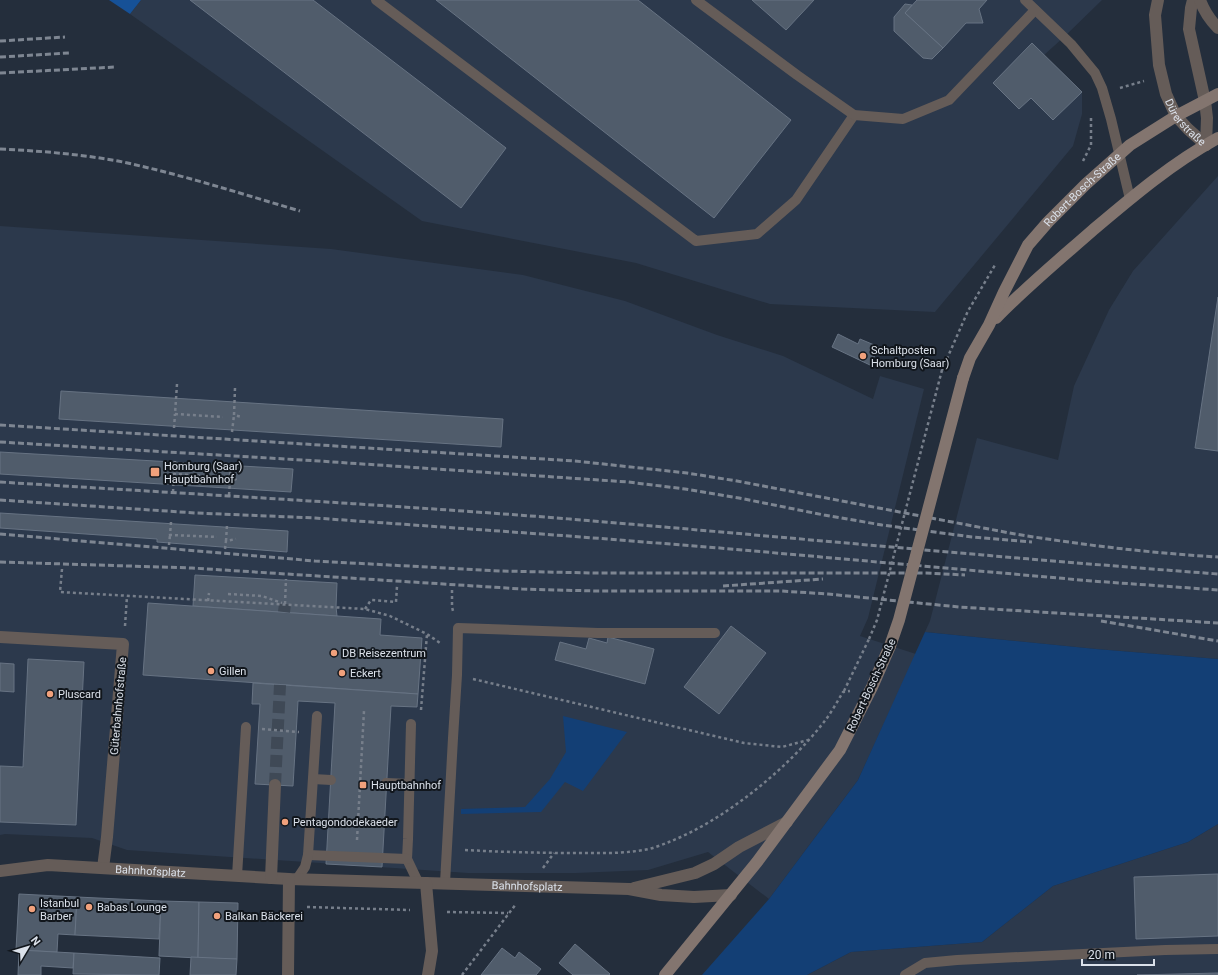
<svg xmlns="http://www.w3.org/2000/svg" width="1218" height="975" viewBox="0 0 1218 975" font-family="Roboto,sans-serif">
<rect width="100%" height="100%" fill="#242e3c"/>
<g fill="#2c394c">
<path d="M141 0H1102L1064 37 1044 55 1082 92V114L1073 146 935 312 770 304 636 263 422 221 130 14Z"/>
<path d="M1218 176V659L1096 649 925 632 930 621 977 438 1058 460 1074 386 1109 310 1133 271Z"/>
<path d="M0 226 331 249 523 275 625 301 717 335 783 356 873 399 880 376 924 389 868 618 860 636 916 654 858 780 769 899 708 852 648 870 576 873H468L127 850 92 838 5 834 0 835Z"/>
<path d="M1218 824V975H807L851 952 982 942 1053 886 1188 842Z"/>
</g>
<g fill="#133f75">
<path d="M925 632 1096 649 1218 659V824L1188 842 1053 886 982 942 851 952 807 975H702L769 899 858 780Z"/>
<path d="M563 716 627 732 583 791 565 782 541 812 461 814V809L525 807 550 779 566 752Z"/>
</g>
<path fill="#165197" d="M109 0H141L130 14Z"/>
<g fill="#505c6b" stroke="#677383">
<path d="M190 0H313L506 148 461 208Z"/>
<path d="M436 0H638L791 120 714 218Z"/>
<path d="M752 0H814L786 30Z"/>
<path d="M917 0H987L979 9 983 23H966L943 48 905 13Z"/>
<path d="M905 4 912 5 905 13 943 48 932 59 923 58 894 31V17Z"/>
<path d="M1032 43 1082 92 1053 120 1031 98 1019 109 993 83Z"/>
<path d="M1218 297V451L1195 448Z"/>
<path d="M838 334 858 344 860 339 879 347 870 365 832 347Z"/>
<path d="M61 391 503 419 501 447 59 419Z"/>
<path d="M0 452 293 469 291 492 0 474Z"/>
<path d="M0 513 288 531 287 552 157 542V539L0 528Z"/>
<path d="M195 575 337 583 336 607 337 616 193 606Z"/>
<path d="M148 603 381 619 380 635 422 638 418 694 143 675Z"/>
<path d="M731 626 766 653 719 714 684 687Z"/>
<path d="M608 637 654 649 645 684 555 660 560 642 586 649 589 638 607 643Z"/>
<path d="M28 659 84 662 76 825 0 822V766L23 767Z"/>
<path d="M0 663 14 664V692L0 691Z"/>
<path d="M253 683 418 694 417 707 391 706 382 867 326 864 335 703 298 701 293 786 255 784 260 704H252Z"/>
<path d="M1218 874V936L1136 939 1134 877Z"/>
<path d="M19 894 77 897 75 935 58 934 57 952 16 950Z"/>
<path d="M77 897 161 901 159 939 75 935Z"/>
<path d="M161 901 199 902 198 958 159 956Z"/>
<path d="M199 902 238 903 237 959 198 958Z"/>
<path d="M575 944 610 974 609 975H573L559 963Z"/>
<path d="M502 948 515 958 519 952 541 969 536 975H481Z"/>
<path d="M19 950 74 953 73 968 41 966V975H18Z"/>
<path d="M74 953 160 958 159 975 73 974Z"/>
<path d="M191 957 237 959 236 975H190Z"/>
<path d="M1218 973V975H1137Z"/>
</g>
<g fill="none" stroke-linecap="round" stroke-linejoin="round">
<g stroke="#3f4956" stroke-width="12" stroke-dasharray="12 6" stroke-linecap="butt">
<path d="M284 612 285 604"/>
<path d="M275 785 280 685"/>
</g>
<g stroke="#777f8b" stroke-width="2.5" stroke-dasharray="3 3" stroke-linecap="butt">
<path d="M1120 88 1144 81"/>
<path d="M1083 161 1091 145V118"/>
<path d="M942 370 968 311 995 265"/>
<path d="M177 384 175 414 223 417"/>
<path d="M235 388 234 415 242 417"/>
<path d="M174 428 175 414"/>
<path d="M232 432 234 415"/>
<path d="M175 461 174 474 220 477"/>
<path d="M230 481 231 464"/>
<path d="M173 492 174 474"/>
<path d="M229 495 230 481 239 478"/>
<path d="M171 522 170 535 217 537"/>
<path d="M226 541 227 525"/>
<path d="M169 545 170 535"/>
<path d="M225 549 226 541 236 539"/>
<path d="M62 569 60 592 365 609 390 616 427 634 440 643"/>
<path d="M452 590V607L453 611"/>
<path d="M228 594 262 596 282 603"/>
<path d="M208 601 209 593"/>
<path d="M285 604 286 579"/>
<path d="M365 609 371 600 396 602 397 586"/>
<path d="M125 626 127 596"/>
<path d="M473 679 744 743 782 747 808 740"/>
<path d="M844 691 869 639"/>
<path d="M421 710 427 634"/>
<path d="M262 729 299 732"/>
<path d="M357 840 364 711"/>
<path d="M465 850C502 852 539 853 577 853 599 853 621 854 643 850 652 849 661 845 669 842 725 820 787 769 824 722 831 713 837 702 843 692L850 691"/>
<path d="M543 868 554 853"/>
<path d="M307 907 410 910"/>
<path d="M447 912 508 913"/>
<path d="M462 975 516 904"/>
</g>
<g stroke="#655c58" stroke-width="10">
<path d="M376 0 696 241 757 234 796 200 854 115"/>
<path d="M696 0 797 75 854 115 903 119 949 100 1035 10"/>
<path d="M1025 0 1071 44 1095 73 1102 88 1111 119 1130 199"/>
<path d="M411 724 408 839 407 859 418 882"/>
<path d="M313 779 331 780"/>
<path d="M386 783 410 784"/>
<path d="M308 855 407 859"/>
<path d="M237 876 246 727"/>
<path d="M297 879 305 867 308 855 317 716"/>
<path d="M445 883 453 738 457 675 458 628 598 633H715"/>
<path d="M905 975 925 963 957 960 1165 950 1218 949"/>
</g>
<g stroke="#655c58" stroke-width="12">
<path id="s1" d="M1158 0 1155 15 1159 65 1166 94 1176 116 1188 129 1206 145"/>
<path d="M1193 0 1191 8 1189 29 1205 101 1207 118 1206 145"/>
<path d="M1200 0C1204 11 1210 20 1218 28"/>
<path d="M0 637 123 644 107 837 103 868"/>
<path id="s2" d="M0 871 48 865 289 879 629 889 661 895 694 897 731 895"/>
<path d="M271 878 275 785"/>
<path d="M426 883 432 951 428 975"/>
<path d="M634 888 695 873 714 864 739 847 787 822"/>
<path d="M288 975 289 879"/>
</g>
<g stroke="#83756f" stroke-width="12">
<path d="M996 318C1026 287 1060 259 1093 230 1132 197 1172 163 1218 138"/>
<path id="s3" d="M963 378 970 358 989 325 1004 292 1028 245 1048 222 1086 184 1130 145 1176 116 1218 94"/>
<path d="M665 975 757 862 840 750 872 687 890 646"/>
</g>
<g stroke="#7e8692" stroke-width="3" stroke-dasharray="6 3" stroke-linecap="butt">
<path d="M0 41 65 37"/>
<path d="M0 57 69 53"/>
<path d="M0 73 116 67"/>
<path d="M0 149C40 151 79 154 118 161 180 174 239 193 300 211"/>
<path d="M0 425 575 461 687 473 737 481 1015 534C1083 545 1150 553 1218 557"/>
<path d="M0 442 319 461 628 482 685 489 739 498 824 515 882 525 972 537 1032 542"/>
<path d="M0 482C190 494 380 504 570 519 786 537 1002 558 1218 574"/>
<path d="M0 500 196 513 315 518 569 536 720 548 1092 581 1218 590"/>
<path d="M0 534 315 561 500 571 594 573H926L965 575"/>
<path d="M0 562 192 568 522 589 595 591H781L828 594 959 607 1218 623"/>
<path d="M723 586 823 579"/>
<path d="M1101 621 1218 641"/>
</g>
<path stroke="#777f8b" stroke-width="2.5" stroke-dasharray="3 3" stroke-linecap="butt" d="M869 639 877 620 942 370"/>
<path stroke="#83756f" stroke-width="12" d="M890 646 899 620 963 378"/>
</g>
<g fill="#f1a17c" stroke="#11161c" stroke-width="1.5">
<circle cx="863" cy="356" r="4"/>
<rect x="150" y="467" width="10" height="10" rx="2"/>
<circle cx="334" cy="653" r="4"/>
<circle cx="211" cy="671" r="4"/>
<circle cx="342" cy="673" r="4"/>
<circle cx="50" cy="694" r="4"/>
<rect x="359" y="781" width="8" height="8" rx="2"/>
<circle cx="285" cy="822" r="4"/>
<circle cx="89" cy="907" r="4"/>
<circle cx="32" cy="909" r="4"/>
<circle cx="217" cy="916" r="4"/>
</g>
<g text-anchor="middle" stroke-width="4" stroke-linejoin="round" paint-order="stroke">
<g font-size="11" fill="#dbe1ea" stroke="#11161c">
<text dy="4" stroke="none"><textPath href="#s1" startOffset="130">Dürerstraße</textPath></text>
<text dy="4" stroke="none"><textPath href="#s3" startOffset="226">Robert-Bosch-Straße</textPath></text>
<text transform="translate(871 685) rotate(-65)" y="4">Robert-Bosch-Straße</text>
<text transform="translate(118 706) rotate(-85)" y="4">Güterbahnhofstraße</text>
<text dy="4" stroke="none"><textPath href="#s2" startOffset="151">Bahnhofsplatz</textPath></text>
<text dy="4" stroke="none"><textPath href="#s2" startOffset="528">Bahnhofsplatz</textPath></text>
</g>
<g font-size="11" fill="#dbe1ea" stroke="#11161c" text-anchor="start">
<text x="871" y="354">Schaltposten<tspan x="871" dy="13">Homburg (Saar)</tspan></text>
<text x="164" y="470">Homburg (Saar)<tspan x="164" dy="13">Hauptbahnhof</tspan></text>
<text x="342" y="657">DB Reisezentrum</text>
<text x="219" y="675">Gillen</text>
<text x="350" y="677">Eckert</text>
<text x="58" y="698">Pluscard</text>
<text x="371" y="789">Hauptbahnhof</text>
<text x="293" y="826">Pentagondodekaeder</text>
<text x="40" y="907">Istanbul<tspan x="40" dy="13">Barber</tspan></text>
<text x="97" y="911">Babas Lounge</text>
<text x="225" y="920">Balkan Bäckerei</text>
</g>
</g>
<g transform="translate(28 947) rotate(52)" stroke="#11161c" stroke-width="3" paint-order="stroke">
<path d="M0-3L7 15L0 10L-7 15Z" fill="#dbe1ea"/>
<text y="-6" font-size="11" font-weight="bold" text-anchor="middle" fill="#dbe1ea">N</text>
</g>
<path d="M1082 959v6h72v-6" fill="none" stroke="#dbe1ea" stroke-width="2"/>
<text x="1088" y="959" font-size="12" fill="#dbe1ea" stroke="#11161c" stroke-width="3" paint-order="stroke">20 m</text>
</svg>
